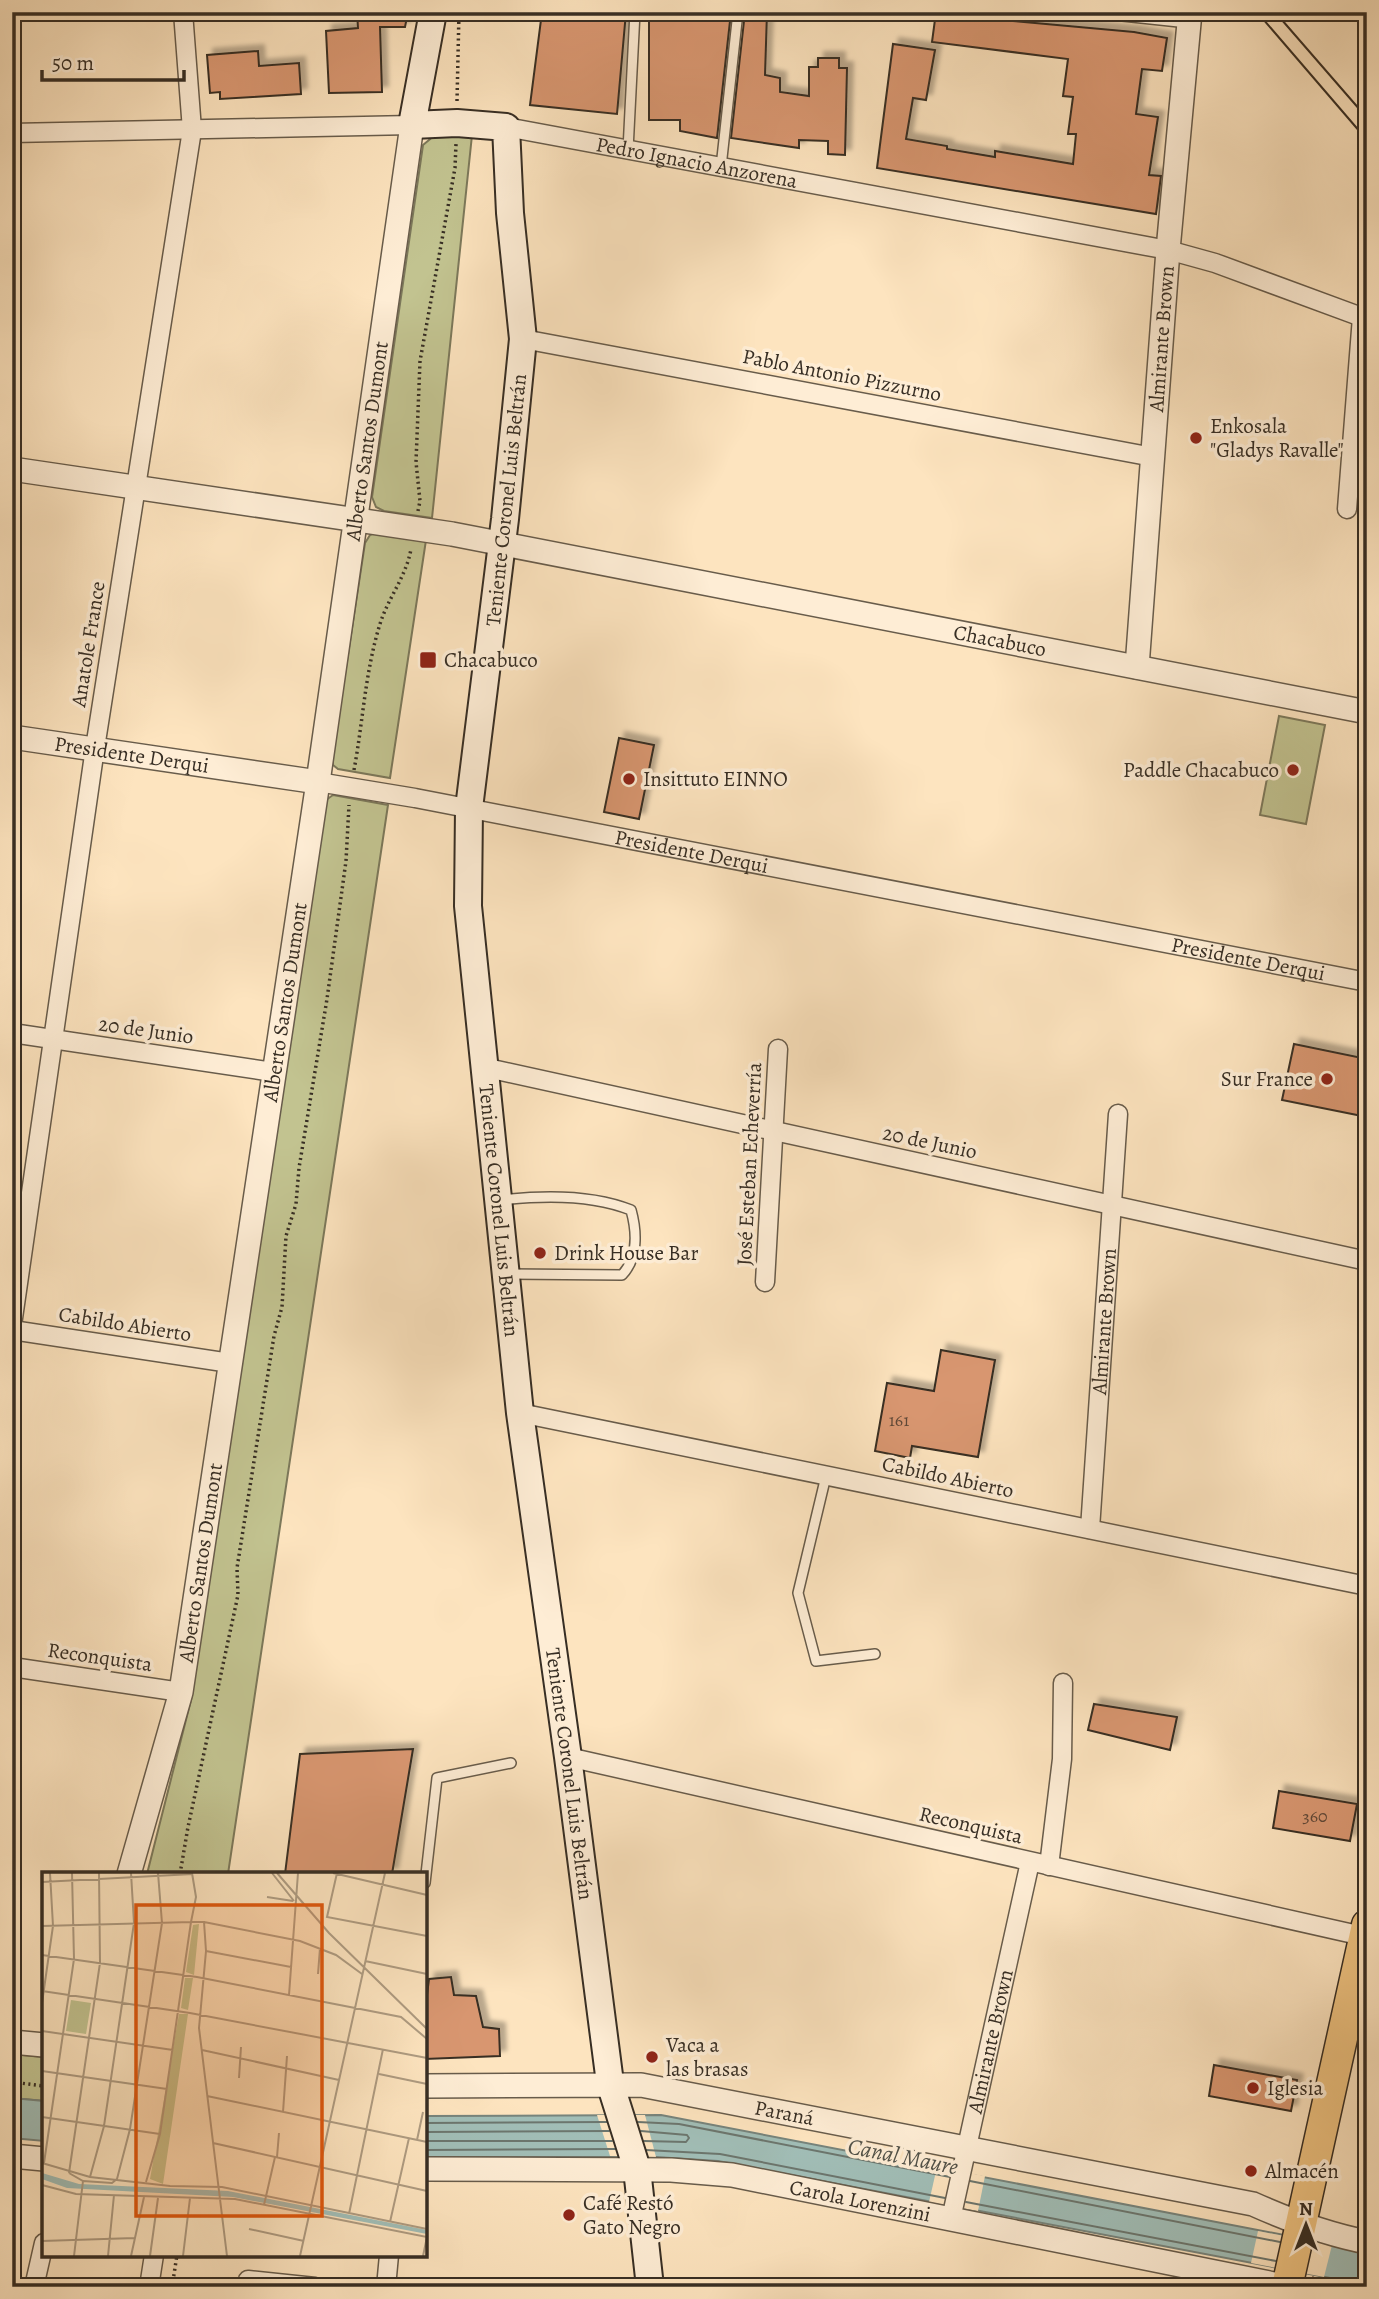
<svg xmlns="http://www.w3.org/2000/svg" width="1379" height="2299" viewBox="0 0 1379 2299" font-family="Alegreya,serif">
<defs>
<filter id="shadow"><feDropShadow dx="6" dy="-6" stdDeviation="2" flood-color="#0004"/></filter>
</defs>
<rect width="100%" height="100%" fill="#fde4bf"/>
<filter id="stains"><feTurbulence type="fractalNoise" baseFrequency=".00286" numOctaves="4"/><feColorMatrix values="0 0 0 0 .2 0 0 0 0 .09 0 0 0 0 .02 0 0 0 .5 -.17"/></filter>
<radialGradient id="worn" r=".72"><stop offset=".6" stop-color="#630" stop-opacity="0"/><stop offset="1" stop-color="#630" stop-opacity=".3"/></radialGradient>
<g fill="#c2c390" stroke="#7c785a" stroke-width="2">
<path d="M435 135H472L432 518 384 511 376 507 372 497 423 145Z"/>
<path d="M374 533 426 540 390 778 338 769 333 765 332 759 365 543 370 535Z"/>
<path d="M1279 716 1325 725 1306 824 1260 815Z"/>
<path d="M333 795 388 805 228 1874H147L191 1700 324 807 326 800Z"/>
<path d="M12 2054 44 2057V2101L12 2098Z"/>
</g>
<g fill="#a1beb7" stroke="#77847c" stroke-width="2">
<path d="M12 2098 44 2101V2141L12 2138Z"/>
<path d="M661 2115 1367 2251V2285L718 2161 656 2157H425V2116Z"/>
</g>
<g fill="#fde4bf">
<path d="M597 2115H645L656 2157 610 2156Z"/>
<path d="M937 2167 985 2176 978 2211 929 2202Z"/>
<path d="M1258 2231 1332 2245 1324 2277 1251 2263Z"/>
</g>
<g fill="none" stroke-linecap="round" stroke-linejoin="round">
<g stroke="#6c766e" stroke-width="2">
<path d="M638 2122 679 2124 950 2177"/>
<path d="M425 2123 607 2122"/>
<path d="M641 2131 687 2135 689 2138 686 2142 644 2141"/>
<path d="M425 2132 609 2131"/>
<path d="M425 2141H612"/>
<path d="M425 2150 615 2149"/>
<path d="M646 2150 720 2154 945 2198"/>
<path d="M970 2181 1280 2242"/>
<path d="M966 2202 1276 2261"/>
</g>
</g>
<g fill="#d8966f" stroke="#372e24" stroke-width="2" filter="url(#shadow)">
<path d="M357 12H408L405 27H380L382 92 329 93 326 31 358 28Z"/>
<path d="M542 12H626L617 114 530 105Z"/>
<path d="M649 12H731L717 138 680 131V120H649Z"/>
<path d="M745 12H767L765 75 780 78V92L809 96V67H818V58H839V68H847L845 155 828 154V141L799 140V148L731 138Z"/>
<path d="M936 12H953L1013 21 1134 32 1167 38 1162 71 1142 69 1136 114 1158 117 1149 175 1161 176 1156 214 877 168 893 44 935 50 926 100 913 98 906 139 947 146V149L995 157V151L1073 164 1076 134H1068L1073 97 1063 96 1068 59 932 42Z"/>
<path d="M258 51 259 66 299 63 301 94 220 99V92L210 93 207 55Z"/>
<path d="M619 738 654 745 639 819 604 812Z"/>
<path d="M1294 1044 1367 1059V1117L1282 1100Z"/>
<path d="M941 1350 995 1360 978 1457 912 1446 910 1458 875 1451 887 1383 934 1391Z"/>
<path d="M1094 1704 1177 1717 1170 1750 1088 1730Z"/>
<path d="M413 1749 392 1874H285L300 1754Z"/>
<path d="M1279 1791 1357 1804 1350 1841 1273 1828Z"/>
<path d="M451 1977 454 1995 476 1996 483 2027 499 2029 500 2056 425 2059V2011L429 1979Z"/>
<path d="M1214 2065 1297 2080 1291 2111 1209 2096Z"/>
</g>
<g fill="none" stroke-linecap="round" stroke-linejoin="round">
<defs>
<g id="service">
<path d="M1085 12 1188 23"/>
<path d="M628 150 635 12"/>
<path d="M721 167 738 12"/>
<path d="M501 1200C544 1195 591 1194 631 1210 637 1232 638 1258 622 1275L509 1274"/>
<path d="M826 1476 798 1593 816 1661 875 1654"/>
<path d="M425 1883 437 1778 511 1763"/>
</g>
<g id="minor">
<path id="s1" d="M506 127 1168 250 1215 263 1367 319"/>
<path d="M12 133 412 125"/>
<path d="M523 339 1153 457"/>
<path d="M1347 509 1362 317"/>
<path id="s2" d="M318 782 415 798 1367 982"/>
<path d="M12 1033 273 1072"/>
<path d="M483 1067 1367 1261"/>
<path d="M765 1282 778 1049"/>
<path d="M12 1325 95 748 192 130 183 12"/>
<path d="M12 1330 230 1363"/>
<path d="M520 1413 1367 1586"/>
<path id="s3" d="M1090 1529 1118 1114"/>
<path d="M12 1667 181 1692"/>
<path d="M568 1757 1367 1937"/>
<path d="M1049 1866 1062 1759 1063 1683"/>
<path id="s4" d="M951 2219 1030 1862"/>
<path d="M248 2280 315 2287"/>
<path d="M34 2287 44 2243"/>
<path d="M149 2287 154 2255"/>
<path d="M386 2287 389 2255"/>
</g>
<g id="tertiary">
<path id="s5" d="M12 469 452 534 1367 712"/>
<path id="s6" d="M1137 667 1168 250 1190 12"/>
<path id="s7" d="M12 737 318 782"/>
<path id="s8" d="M129 1874 181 1692 318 782 412 125"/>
<path d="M12 2042 44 2045"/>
<path id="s9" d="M425 2086 641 2085 1253 2204C1291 2221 1326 2234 1367 2242"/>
<path d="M12 2156 44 2159"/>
<path id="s10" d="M425 2169 671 2170 732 2175 1289 2287"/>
</g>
<g id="secondary">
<path id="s11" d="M433 12 412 125 457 123 506 127 510 213 523 339 505 519 469 808 468 906 520 1413 568 1757 610 2083 637 2169 650 2287"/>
</g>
<path id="primary" d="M1287 2287 1367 1925"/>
</defs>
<use href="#service" stroke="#685c4b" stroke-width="12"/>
<use href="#minor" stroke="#685c4b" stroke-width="21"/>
<use href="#tertiary" stroke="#685c4b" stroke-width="26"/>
<use href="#secondary" stroke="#372e24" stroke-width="30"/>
<use href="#primary" stroke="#372e24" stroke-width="33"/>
<g stroke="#372e24" stroke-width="3.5" stroke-dasharray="2 3.5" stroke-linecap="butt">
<path d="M457 101 459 12"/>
<path d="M418 511 420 501 416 462 420 361 455 168 456 144"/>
<path d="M354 770C363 722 365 672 380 624 388 598 406 577 411 549"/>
<path d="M180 1874 188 1827 238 1595 237 1568 274 1336 282 1307 286 1236 296 1204 299 1168 327 999 346 861 349 805"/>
<path d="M12 2082 44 2086"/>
<path d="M1312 2278 1357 2287"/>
<path d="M172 2287 177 2255"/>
</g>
<use href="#service" stroke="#feedd5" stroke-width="9"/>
<use href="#minor" stroke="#feedd5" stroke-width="18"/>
<use href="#tertiary" stroke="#feedd5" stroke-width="23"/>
<use href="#secondary" stroke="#feedd5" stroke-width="26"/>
<use href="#primary" stroke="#eec280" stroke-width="30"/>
<g stroke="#372e24" stroke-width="2">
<path d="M1257 12 1367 140"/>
<path d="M1275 12 1367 118"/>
</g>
</g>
<g fill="#8f2418" stroke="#feedd5" stroke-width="2.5">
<circle cx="1196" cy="438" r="7"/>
<rect x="419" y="651" width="18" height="18" rx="3.5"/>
<circle cx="1293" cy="770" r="7"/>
<circle cx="629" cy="779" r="7"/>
<circle cx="1327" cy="1079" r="7"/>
<circle cx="540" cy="1253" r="7"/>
<circle cx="652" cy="2057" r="7"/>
<circle cx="1253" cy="2088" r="7"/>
<circle cx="1251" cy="2171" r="7"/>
<circle cx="569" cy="2215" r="7"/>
</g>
<g text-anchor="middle" stroke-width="7" stroke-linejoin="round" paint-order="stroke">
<g font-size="18" fill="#5f4837">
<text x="899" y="1426">161</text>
<text x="1315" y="1822">360</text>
</g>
<g font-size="21" fill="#372e24" stroke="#feedd5">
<text dy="7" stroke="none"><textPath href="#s1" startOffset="194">Pedro Ignacio Anzorena</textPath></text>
<text dy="7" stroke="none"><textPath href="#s6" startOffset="329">Almirante Brown</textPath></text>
<text transform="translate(842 375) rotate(11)" y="7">Pablo Antonio Pizzurno</text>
<text dy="7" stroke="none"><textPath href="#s8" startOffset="1454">Alberto Santos Dumont</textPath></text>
<text transform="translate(506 500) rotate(-84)" y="7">Teniente Coronel Luis Beltrán</text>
<text dy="7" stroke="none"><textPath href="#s5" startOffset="1003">Chacabuco</textPath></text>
<text transform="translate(88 644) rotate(-81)" y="7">Anatole France</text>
<text dy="7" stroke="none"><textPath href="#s7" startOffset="121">Presidente Derqui</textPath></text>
<text dy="7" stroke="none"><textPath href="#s2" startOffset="380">Presidente Derqui</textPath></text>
<text dy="7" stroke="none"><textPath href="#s2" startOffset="947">Presidente Derqui</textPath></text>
<text dy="7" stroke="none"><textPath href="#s8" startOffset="887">Alberto Santos Dumont</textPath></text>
<text transform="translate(146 1030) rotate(8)" y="7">20 de Junio</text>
<text transform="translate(930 1142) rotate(12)" y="7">20 de Junio</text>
<text transform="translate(749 1164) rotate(-87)" y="7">José Esteban Echeverría</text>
<text dy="7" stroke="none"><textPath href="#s11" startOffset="1298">Teniente Coronel Luis Beltrán</textPath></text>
<text dy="7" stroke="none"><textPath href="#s3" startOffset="208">Almirante Brown</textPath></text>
<text transform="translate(125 1324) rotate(9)" y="7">Cabildo Abierto</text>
<text transform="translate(948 1477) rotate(12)" y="7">Cabildo Abierto</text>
<text dy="7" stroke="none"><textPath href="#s8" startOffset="320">Alberto Santos Dumont</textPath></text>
<text transform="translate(100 1657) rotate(8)" y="7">Reconquista</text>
<text dy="7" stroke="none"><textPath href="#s11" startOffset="1866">Teniente Coronel Luis Beltrán</textPath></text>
<text transform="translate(971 1825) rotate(13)" y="7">Reconquista</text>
<text dy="7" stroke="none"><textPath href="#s4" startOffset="182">Almirante Brown</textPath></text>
<text dy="7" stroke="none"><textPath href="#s9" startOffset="362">Paraná</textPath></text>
<text dy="7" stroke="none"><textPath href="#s10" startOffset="438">Carola Lorenzini</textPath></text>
</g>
<g font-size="21" fill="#372e24" stroke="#feedd5" text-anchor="start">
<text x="1210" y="433">Enkosala<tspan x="1210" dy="24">"Gladys Ravalle"</tspan></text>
<text x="444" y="667">Chacabuco</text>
<text x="1279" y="777" text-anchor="end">Paddle Chacabuco</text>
<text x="643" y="786">Insittuto EINNO</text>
<text x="1313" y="1086" text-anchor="end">Sur France</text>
<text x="554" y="1260">Drink House Bar</text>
<text x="666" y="2052">Vaca a<tspan x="666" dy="24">las brasas</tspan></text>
<text x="1267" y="2095">Iglesia</text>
<text x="1265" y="2178">Almacén</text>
<text x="583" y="2210">Café Restó<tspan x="583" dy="24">Gato Negro</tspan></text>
</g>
<g font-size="23" font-style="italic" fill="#525249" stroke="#feedd5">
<text transform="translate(903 2156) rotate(11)" y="8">Canal Maure</text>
</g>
</g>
<g transform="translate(42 1872)">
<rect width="385" height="385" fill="#fde4bf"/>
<path d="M157 52 152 103 144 100 151 53ZM143 106H151L146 138 139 136ZM29 128 49 131 44 162 24 159ZM137 142H146L121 312 108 307Z" fill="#c2c390"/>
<path d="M0 301 37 312 186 319 385 358V362L191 325 25 316 0 307Z" fill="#a1beb7"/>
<path fill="none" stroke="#ae9b81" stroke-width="2" d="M150 1 154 25 149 50H162L164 79 157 156 185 384M230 1 252 29M235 1 287 61 385 157M291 1 385 23M295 1 285 45 385 64M0 10 151 2M225 25 251 29M162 50 258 69 294 83 320 102M0 54 149 50 118 262 104 310M164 79 249 95M0 83 155 105 359 145 385 167M323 89 385 102M276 102 278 76M0 119 148 141 385 186M247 123 256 1M0 131 11 54 8 1M0 159 131 178M160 178 297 208M0 199 125 217M337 202 385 212M197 206 199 175M165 224 385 270M241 240 245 184M0 245 118 262M375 268 381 240M171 271 385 319M235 285 237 261M0 291 48 305 128 314 180 315 385 357M2 291 32 87 30 1M27 301 41 309 70 311 75 307 88 257 120 51 116 1M27 301 58 91 57 1M48 305 62 254 92 51 89 1M0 313 34 322 193 327 385 365 381 384M222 333 233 285M307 342 341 177M348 350 367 266M207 357 262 369M0 369 93 366M32 384 41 309M66 384 72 323M89 384 102 325M108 384 116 326M141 384 148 326M258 384 343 1"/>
<path fill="#df570d" fill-opacity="0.15" stroke="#df570d" stroke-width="3.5" d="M94 33H280V344H94Z"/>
<rect width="385" height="385" fill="none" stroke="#372e24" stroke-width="3.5"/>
</g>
<rect width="1379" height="2299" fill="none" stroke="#fde4bf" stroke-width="42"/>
<rect x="14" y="14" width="1351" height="2271" fill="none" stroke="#372e24" stroke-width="3.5"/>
<rect x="21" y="21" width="1337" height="2257" fill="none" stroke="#372e24" stroke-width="2"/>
<g transform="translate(1306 2225)" stroke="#feedd5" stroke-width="5" paint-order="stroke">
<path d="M0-5L12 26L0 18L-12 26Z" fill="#372e24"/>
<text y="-10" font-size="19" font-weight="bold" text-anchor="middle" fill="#372e24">N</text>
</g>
<path d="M42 70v10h142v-10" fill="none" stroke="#372e24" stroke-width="3.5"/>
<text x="52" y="70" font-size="21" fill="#372e24" stroke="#feedd5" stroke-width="5" paint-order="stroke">50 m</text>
<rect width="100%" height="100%" filter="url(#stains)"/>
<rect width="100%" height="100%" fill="url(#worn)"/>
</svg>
